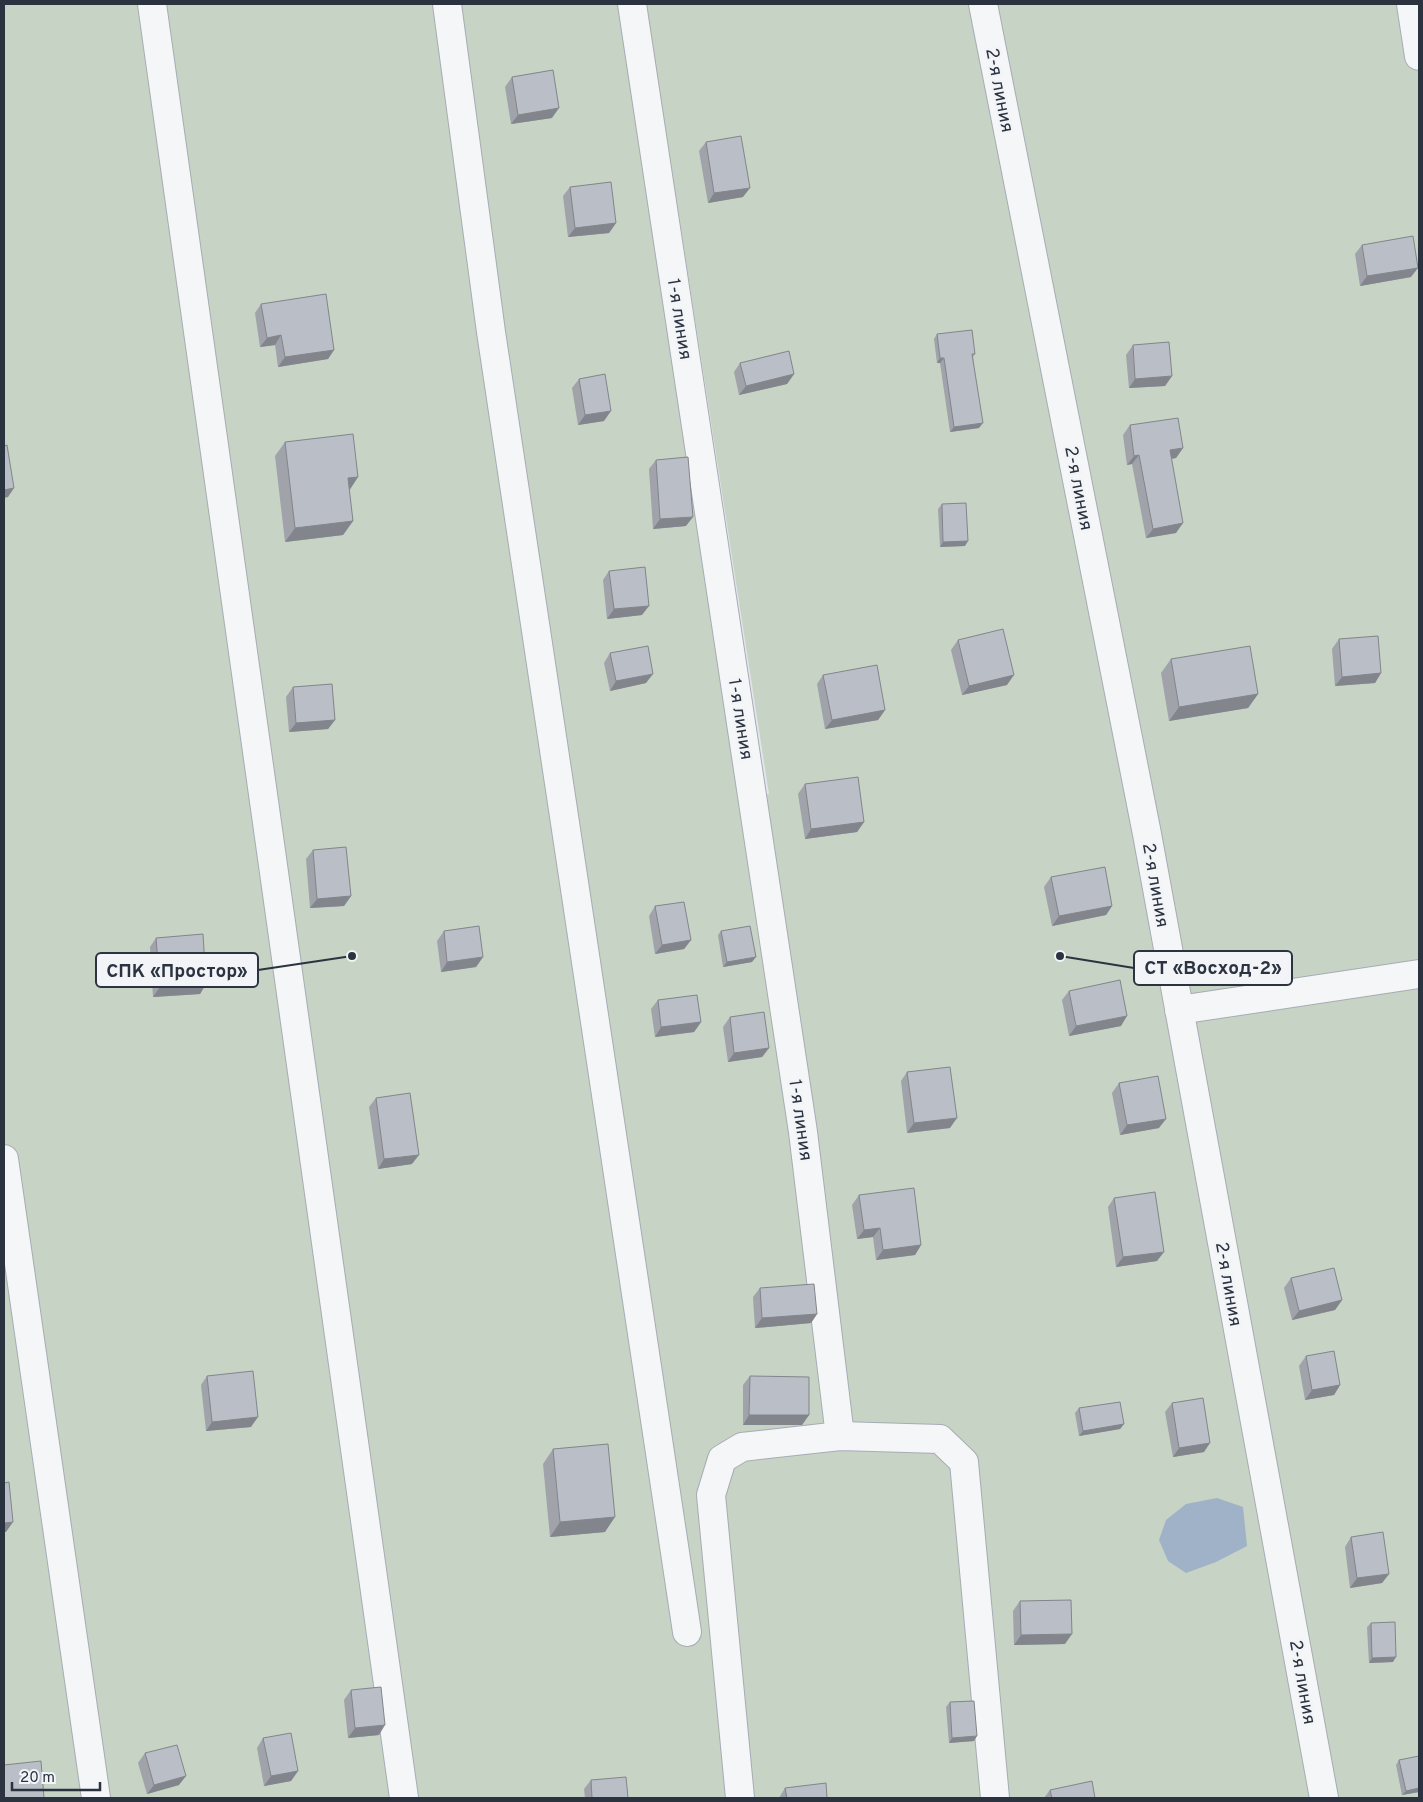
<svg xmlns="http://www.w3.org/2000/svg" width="1423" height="1802" viewBox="0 0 1423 1802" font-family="Overpass,sans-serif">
<rect width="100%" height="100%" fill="#e2e5ea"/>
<path fill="#c7d3c4" d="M4 4H623L746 798 769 794 646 4H1419V1798H4Z"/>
<path fill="#a0b2c7" d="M1217 1498 1243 1507 1247 1546 1216 1562 1186 1573 1168 1561 1159 1540 1166 1520 1186 1504Z"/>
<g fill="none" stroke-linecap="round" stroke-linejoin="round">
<defs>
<g id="minor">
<path d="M152 4 404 1798"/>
<path d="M447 4 491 332 687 1632"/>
<path d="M632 4 803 1132 840 1436"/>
<path d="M983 4 1147 834 1324 1798"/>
<path d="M1411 4 1419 56"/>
<path d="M1179 1010 1419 974"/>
<path d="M4 1159 96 1798"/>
<path d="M740 1798 711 1495 722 1459 742 1447 840 1436 940 1439 964 1462 995 1798"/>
</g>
</defs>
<use href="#minor" stroke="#a7acb4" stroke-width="30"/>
<use href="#minor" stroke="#f5f6f8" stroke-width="28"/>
</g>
<g fill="#a0a3aa">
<path d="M512 77 552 118 511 124 505 87Z"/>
<path d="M706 142 743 197 708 203 699 151Z"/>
<path d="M570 187 616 223 609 233 568 237 563 196Z"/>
<path d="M1362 245 1411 277 1360 286 1355 254Z"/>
<path d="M261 304 334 350 328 359 278 367 275 345 260 347 255 313Z"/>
<path d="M937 334 975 354 973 357 979 428 950 432 940 363H937L934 339Z"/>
<path d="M1133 345 1172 376 1165 386 1129 388 1126 355Z"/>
<path d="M740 363 794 374 787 384 739 395 734 372Z"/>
<path d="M579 379 604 421 578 425 572 388Z"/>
<path d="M1130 425 1183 448 1176 458 1171 459 1176 533 1146 538 1132 464 1127 465 1123 435Z"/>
<path d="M285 442 358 477 349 490 353 521 343 535 285 542 275 456Z"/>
<path d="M656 460 686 526 653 529 649 469Z"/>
<path d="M942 504 965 546 940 547 938 509Z"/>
<path d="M609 571 642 615 607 619 603 580Z"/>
<path d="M1339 639 1381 673 1375 683 1335 686 1332 649Z"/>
<path d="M958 640 1007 685 962 695 951 650Z"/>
<path d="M610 653 646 683 610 691 604 663Z"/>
<path d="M1171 659 1258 694 1248 708 1169 721 1161 673Z"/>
<path d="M823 675 885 710 878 720 825 729 817 684Z"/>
<path d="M293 687 335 720 328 729 289 732 286 697Z"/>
<path d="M805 784 864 822 857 832 805 839 798 794Z"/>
<path d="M313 850 351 896 344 906 310 908 306 859Z"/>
<path d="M1051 877 1112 906 1106 915 1052 926 1044 887Z"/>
<path d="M655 906 691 940 684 949 655 954 649 916Z"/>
<path d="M444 931 483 957 476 967 441 972 437 941Z"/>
<path d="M721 931 752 962 723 967 718 935Z"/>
<path d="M156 938 206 984 200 994 153 997 150 947Z"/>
<path d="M1069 991 1121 1026 1069 1036 1062 1000Z"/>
<path d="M658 1000 701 1022 694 1032 655 1037 651 1009Z"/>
<path d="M730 1017 769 1048 762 1057 728 1062 723 1027Z"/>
<path d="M907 1072 950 1128 907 1133 901 1081Z"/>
<path d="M1119 1083 1159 1128 1120 1135 1112 1093Z"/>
<path d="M376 1098 412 1164 378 1169 369 1107Z"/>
<path d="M859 1195 921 1245 915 1255 876 1260 873 1237 857 1239 852 1205Z"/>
<path d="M1114 1198 1157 1261 1116 1267 1108 1207Z"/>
<path d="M1291 1278 1342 1300 1335 1310 1292 1320 1284 1288Z"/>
<path d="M760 1288 817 1314 811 1323 755 1328 753 1297Z"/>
<path d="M1306 1356 1340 1385 1334 1395 1305 1400 1299 1366Z"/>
<path d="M207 1376 251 1427 206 1431 201 1385Z"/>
<path d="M750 1376 809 1415 802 1425H743V1385Z"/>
<path d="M1172 1403 1204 1452 1173 1457 1165 1412Z"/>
<path d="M1079 1408 1124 1424 1120 1429 1079 1436 1075 1413Z"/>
<path d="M553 1449 605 1532 550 1537 543 1464Z"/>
<path d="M1351 1537 1389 1574 1382 1583 1350 1588 1345 1547Z"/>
<path d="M1020 1601 1065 1644 1014 1645 1013 1611Z"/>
<path d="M1371 1623 1393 1662 1369 1663 1367 1627Z"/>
<path d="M351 1690 379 1735 348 1738 344 1700Z"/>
<path d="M950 1702 974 1741 949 1743 946 1707Z"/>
<path d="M263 1738 298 1771 291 1781 264 1786 257 1748Z"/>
<path d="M145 1753 179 1785 147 1794 138 1763Z"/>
<path d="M1419 1756V1792L1402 1795 1396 1765 1399 1760Z"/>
<path d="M591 1780 628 1798H585L584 1789Z"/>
<path d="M785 1788 827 1798H779Z"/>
<path d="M1050 1790 1095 1798H1044Z"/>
</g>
<g fill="#82858b">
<path d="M559 108 552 118 511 124 518 115Z"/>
<path d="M750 188 743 197 708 203 714 193Z"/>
<path d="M616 223 609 233 568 237 575 228Z"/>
<path d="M1418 268 1411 277 1360 286 1367 276Z"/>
<path d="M281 335 275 345 260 347 267 338Z"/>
<path d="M334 350 328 359 278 367 285 357Z"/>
<path d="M940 358H944L940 363H937Z"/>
<path d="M794 374 787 384 739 395 746 386Z"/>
<path d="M1172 376 1165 386 1129 388 1135 379Z"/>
<path d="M611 411 604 421 578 425 585 415Z"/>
<path d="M983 423 979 428 950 432 954 427Z"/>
<path d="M1183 448 1176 458 1163 460 1170 450Z"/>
<path d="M1139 455 1132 464 1127 465 1134 456Z"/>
<path d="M358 477 349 491 348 478Z"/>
<path d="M14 488 8 497 4 498V490Z"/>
<path d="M693 517 686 526 653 529 660 519Z"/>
<path d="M353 521 343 535 285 542 295 528Z"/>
<path d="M1183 523 1176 533 1146 538 1153 529Z"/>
<path d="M968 541 965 546 940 547 943 542Z"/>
<path d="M649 606 642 615 607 619 614 609Z"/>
<path d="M1381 673 1375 683 1335 686 1342 677Z"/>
<path d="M653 674 646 683 610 691 616 681Z"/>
<path d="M1014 675 1007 685 962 695 969 686Z"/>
<path d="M1258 694 1248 708 1169 721 1179 707Z"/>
<path d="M885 710 878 720 825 729 832 720Z"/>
<path d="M335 720 328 729 289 732 296 723Z"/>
<path d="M864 822 857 832 805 839 811 829Z"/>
<path d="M351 896 344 906 310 908 317 899Z"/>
<path d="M1112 906 1106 915 1052 926 1059 916Z"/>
<path d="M691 940 684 949 655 954 662 945Z"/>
<path d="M483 957 476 967 441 972 447 962Z"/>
<path d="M756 957 752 962 723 967 727 962Z"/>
<path d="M206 984 200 994 153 997 160 987Z"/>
<path d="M1127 1016 1121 1026 1069 1036 1076 1026Z"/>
<path d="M701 1022 694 1032 655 1037 661 1027Z"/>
<path d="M769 1048 762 1057 728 1062 734 1053Z"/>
<path d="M957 1118 950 1128 907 1133 914 1123Z"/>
<path d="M1166 1119 1159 1128 1120 1135 1127 1125Z"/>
<path d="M419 1155 412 1164 378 1169 384 1159Z"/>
<path d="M880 1228 873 1237 857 1239 864 1230Z"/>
<path d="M921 1245 915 1255 876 1260 883 1250Z"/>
<path d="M1164 1252 1157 1261 1116 1267 1123 1257Z"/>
<path d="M1342 1300 1335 1310 1292 1320 1299 1311Z"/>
<path d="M817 1314 811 1323 755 1328 762 1318Z"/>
<path d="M1340 1385 1334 1395 1305 1400 1312 1390Z"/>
<path d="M749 1415H809L802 1425H743Z"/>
<path d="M258 1417 251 1427 206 1431 212 1422Z"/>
<path d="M1124 1424 1120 1429 1079 1436 1083 1431Z"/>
<path d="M1210 1443 1204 1452 1173 1457 1179 1448Z"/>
<path d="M615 1517 605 1532 550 1537 560 1522Z"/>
<path d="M13 1522 6 1532H4V1523Z"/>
<path d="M1389 1574 1382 1583 1350 1588 1357 1578Z"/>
<path d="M1072 1634 1065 1644 1014 1645 1021 1635Z"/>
<path d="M1396 1657 1393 1662 1369 1663 1372 1658Z"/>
<path d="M385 1725 379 1735 348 1738 355 1728Z"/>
<path d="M977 1736 974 1741 949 1743 952 1738Z"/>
<path d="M298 1771 291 1781 264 1786 271 1776Z"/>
<path d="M186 1776 179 1785 147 1794 154 1785Z"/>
<path d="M1419 1788V1792L1402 1795 1406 1791Z"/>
</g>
<g fill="#babec6" stroke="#82858b">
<path d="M553 70 559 108 518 115 512 77Z"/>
<path d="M741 136 750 188 714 193 706 142Z"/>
<path d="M611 182 616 223 575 228 570 187Z"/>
<path d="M1413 236 1418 268 1367 276 1362 245Z"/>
<path d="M326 294 334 350 285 357 281 335 267 338 261 304Z"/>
<path d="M972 330 975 354H972L983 423 954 427 944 358H940L937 334Z"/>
<path d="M1169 342 1172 376 1135 379 1133 345Z"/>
<path d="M789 351 794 374 746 386 740 363Z"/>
<path d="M605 374 611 411 585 415 579 379Z"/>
<path d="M1178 418 1183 448 1170 450 1183 523 1153 529 1139 455 1134 456 1130 425Z"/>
<path d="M353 434 358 477 348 478 353 521 295 528 285 442Z"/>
<path d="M7 445 14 488 4 490V446Z"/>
<path d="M688 457 693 517 660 519 656 460Z"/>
<path d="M966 503 968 541 943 542 942 504Z"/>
<path d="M645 567 649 606 614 609 609 571Z"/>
<path d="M1003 629 1014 675 969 686 958 640Z"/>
<path d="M1378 636 1381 673 1342 677 1339 639Z"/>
<path d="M648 646 653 674 616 681 610 653Z"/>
<path d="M1250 646 1258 694 1179 707 1171 659Z"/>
<path d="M877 665 885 710 832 720 823 675Z"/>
<path d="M332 684 335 720 296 723 293 687Z"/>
<path d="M858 777 864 822 811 829 805 784Z"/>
<path d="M346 847 351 896 317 899 313 850Z"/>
<path d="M1105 867 1112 906 1059 916 1051 877Z"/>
<path d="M684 902 691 940 662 945 655 906Z"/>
<path d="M479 926 483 957 447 962 444 931Z"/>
<path d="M750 926 756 957 727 962 721 931Z"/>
<path d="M203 934 206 984 160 987 156 938Z"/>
<path d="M1120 980 1127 1016 1076 1026 1069 991Z"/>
<path d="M697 995 701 1022 661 1027 658 1000Z"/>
<path d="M764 1012 769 1048 734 1053 730 1017Z"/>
<path d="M950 1067 957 1118 914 1123 907 1072Z"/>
<path d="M1158 1076 1166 1119 1127 1125 1119 1083Z"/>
<path d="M410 1093 419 1155 384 1159 376 1098Z"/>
<path d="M914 1188 921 1245 883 1250 880 1228 864 1230 859 1195Z"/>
<path d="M1155 1192 1164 1252 1123 1257 1114 1198Z"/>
<path d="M1334 1268 1342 1300 1299 1311 1291 1278Z"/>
<path d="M814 1284 817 1314 762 1318 760 1288Z"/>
<path d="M1334 1351 1340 1385 1312 1390 1306 1356Z"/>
<path d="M253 1371 258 1417 212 1422 207 1376Z"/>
<path d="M750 1376 809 1377V1415H749Z"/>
<path d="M1203 1398 1210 1443 1179 1448 1172 1403Z"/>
<path d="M1120 1402 1124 1424 1083 1431 1079 1408Z"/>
<path d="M608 1444 615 1517 560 1522 553 1449Z"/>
<path d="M9 1482 13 1522 4 1523V1483Z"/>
<path d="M1383 1532 1389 1574 1357 1578 1351 1537Z"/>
<path d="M1071 1600 1072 1634 1021 1635 1020 1601Z"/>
<path d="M1395 1622 1396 1657 1372 1658 1371 1623Z"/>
<path d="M381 1687 385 1725 355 1728 351 1690Z"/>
<path d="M974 1701 977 1736 952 1738 950 1702Z"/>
<path d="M291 1733 298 1771 271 1776 263 1738Z"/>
<path d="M177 1745 186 1776 154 1785 145 1753Z"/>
<path d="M1419 1756V1788L1406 1791 1399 1760Z"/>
<path d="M41 1761 44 1798H4V1765Z"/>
<path d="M626 1777 628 1798H592L591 1780Z"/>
<path d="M1092 1781 1095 1798H1052L1050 1790Z"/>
<path d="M826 1783 827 1798H787L785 1788Z"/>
</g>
<g text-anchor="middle" stroke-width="5" stroke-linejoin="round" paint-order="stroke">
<g font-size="18" fill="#2b3341" stroke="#f2f4f7">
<text transform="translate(1000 90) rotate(79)" y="6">2-я линия</text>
<text transform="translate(680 319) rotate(81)" y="6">1-я линия</text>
<text transform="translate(1079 488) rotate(79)" y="6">2-я линия</text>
<text transform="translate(741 719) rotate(81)" y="6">1-я линия</text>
<text transform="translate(1156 885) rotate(80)" y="6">2-я линия</text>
<text transform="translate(801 1120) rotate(82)" y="6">1-я линия</text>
<text transform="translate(1229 1284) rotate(80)" y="6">2-я линия</text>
<text transform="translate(1303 1682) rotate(80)" y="6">2-я линия</text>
</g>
</g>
<path fill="none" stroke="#2b3341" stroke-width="2" d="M1060 956L1134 968M352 956L258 970"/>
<g fill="#2b3341" stroke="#f2f4f7" stroke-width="2">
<circle cx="1060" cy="956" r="5"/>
<circle cx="352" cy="956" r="5"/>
</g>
<g fill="#f2f4f7" stroke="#2b3341" stroke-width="2">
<rect x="1134" y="951" width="158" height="34" rx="5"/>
<rect x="96" y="953" width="162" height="34" rx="5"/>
</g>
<g font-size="19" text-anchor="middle" font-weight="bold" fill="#2b3341">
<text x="1213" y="974">СТ «Восход-2»</text>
<text x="177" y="977">СПК «Простор»</text>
</g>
<rect width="1423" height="1802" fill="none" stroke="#2b3341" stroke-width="10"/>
<path d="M12 1782v8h88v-8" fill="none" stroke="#2b3341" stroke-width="2.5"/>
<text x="20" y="1782" font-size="15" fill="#2b3341" stroke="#f2f4f7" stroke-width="4" paint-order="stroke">20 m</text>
</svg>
